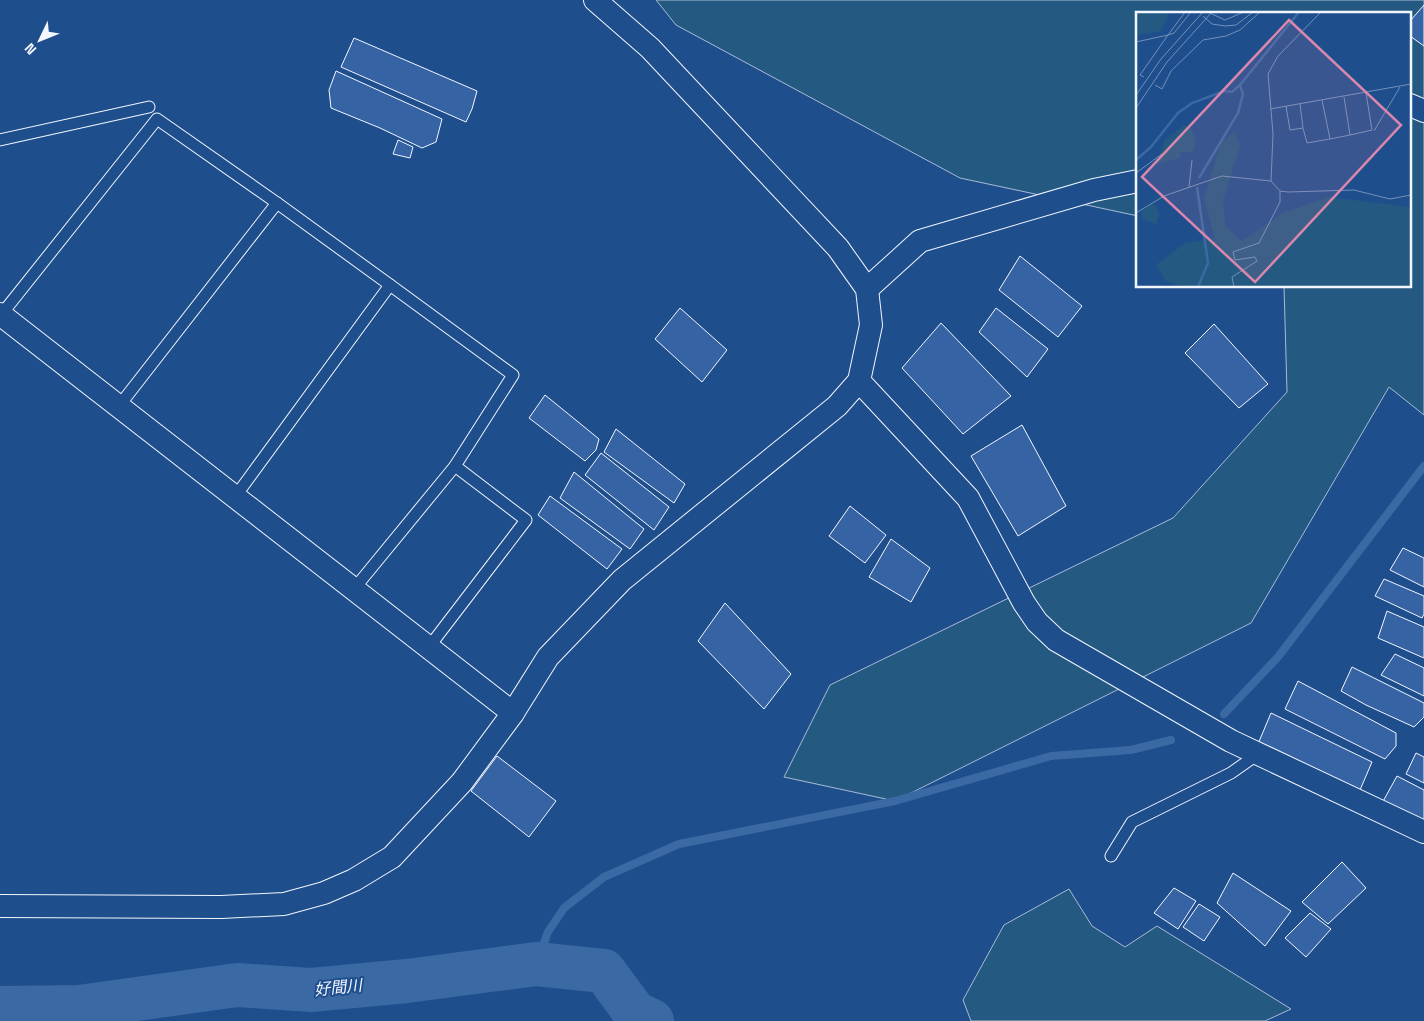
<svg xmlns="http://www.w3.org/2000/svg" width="1424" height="1021" viewBox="0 0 1424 1021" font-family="'Space Grotesk','Noto Sans JP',sans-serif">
<rect width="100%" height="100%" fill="#1f4e8c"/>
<g fill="#245a82" stroke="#a8bbd7">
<path d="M656 0H1424V415L1389 387 1251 623 895 801 784 777 830 685 1173 518 1287 392 1284 286H1410V14H1138V216L960 178 676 25Z"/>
<path d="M1069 889 1092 926 1125 947 1157 926 1291 1009 1265 1021H971L963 1000 1004 925Z"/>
</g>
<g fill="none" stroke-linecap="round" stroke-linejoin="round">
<g stroke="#3b69a3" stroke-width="8">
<path d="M1224 714 1278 657 1424 466"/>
<path d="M536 964 548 932 564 908 604 877 679 844 895 801 1051 756 1131 750 1171 740"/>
</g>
<path stroke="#3b69a3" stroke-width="44" d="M0 1008 79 1007 237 985 311 990 407 981 536 964 604 971 635 1013 652 1021"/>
</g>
<g fill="#3563a3" stroke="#f2f6ff">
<path d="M1424 5V46L1410 36V21Z"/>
<path d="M354 38 477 91 472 109 466 122 341 67Z"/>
<path d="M336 71 442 119 436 142 422 148 380 128 331 108 329 90Z"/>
<path d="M398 140 413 147 410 158 393 154Z"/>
<path d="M1020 256 1082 306 1058 337 999 290Z"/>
<path d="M680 308 727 350 702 382 655 339Z"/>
<path d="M996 308 1048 349 1027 377 979 332Z"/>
<path d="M941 323 1011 396 963 434 902 368Z"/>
<path d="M1214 324 1268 384 1239 408 1185 353Z"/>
<path d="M545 395 599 439 596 450 585 461 529 418Z"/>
<path d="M1022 425 1066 506 1018 536 971 456Z"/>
<path d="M616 429 685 484 674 503 604 452Z"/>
<path d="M601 453 669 507 654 530 585 475Z"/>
<path d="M574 472 644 529 630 549 560 498Z"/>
<path d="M550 496 622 549 607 569 538 515Z"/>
<path d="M850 506 886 535 865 563 829 536Z"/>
<path d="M891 539 930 568 911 602 869 577Z"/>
<path d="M1403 548 1424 558V587L1390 570Z"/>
<path d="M1384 579 1424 596V614L1422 618 1375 596Z"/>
<path d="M725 603 791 674 764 709 698 641Z"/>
<path d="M1387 611 1424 627V658L1378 638Z"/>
<path d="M1395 654 1424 668V696L1381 675Z"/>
<path d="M1352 667 1424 703V717L1414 727 1366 705 1341 691Z"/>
<path d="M1298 681 1396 733V746L1385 759 1285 709Z"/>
<path d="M1271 713 1372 762 1360 790 1258 744Z"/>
<path d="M1416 753 1424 757V783L1406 774Z"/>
<path d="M497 756 556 801 529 837 471 791Z"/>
<path d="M1397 776 1424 790V826L1381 805Z"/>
<path d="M1342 862 1366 888 1328 924 1302 902Z"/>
<path d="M1233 873 1291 911 1265 946 1217 903Z"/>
<path d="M1174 888 1196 901 1178 929 1154 913Z"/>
<path d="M1199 904 1220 917 1204 941 1183 927Z"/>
<path d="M1310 913 1331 929 1306 957 1285 938Z"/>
</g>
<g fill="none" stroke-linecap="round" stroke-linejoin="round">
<defs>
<g id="lane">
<path d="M0 140 149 107"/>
<path d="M1 315 157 119 277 203"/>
<path d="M119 406 277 203 390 285"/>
<path d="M235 497 390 285 513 375 455 466 526 520 429 647"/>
<path d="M354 589 455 466"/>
<path d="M1111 856 1132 822 1231 773 1258 754"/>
</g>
<g id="street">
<path d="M1410 105 1424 111"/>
<path d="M867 289 920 241 1094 190 1138 181"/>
<path d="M0 314 513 713"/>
<path d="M859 381 968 498 1024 603 1037 622 1056 640 1231 741 1424 832"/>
<path d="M0 906 221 907 284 904 324 893 354 880 392 857 462 782 513 713 548 657 622 580 837 406 859 381 871 325 867 289 838 248 650 48 595 0"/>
</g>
</defs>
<use href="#lane" stroke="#f2f6ff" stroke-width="13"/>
<use href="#street" stroke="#f2f6ff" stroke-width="24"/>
<use href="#lane" stroke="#1f4e8c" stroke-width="11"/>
<use href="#street" stroke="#1f4e8c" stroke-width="22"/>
</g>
<g text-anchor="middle" stroke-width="4" stroke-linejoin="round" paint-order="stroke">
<g font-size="16" font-style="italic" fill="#f2f6ff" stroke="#1f4e8c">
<text transform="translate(338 987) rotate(-6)" y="6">好間川</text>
</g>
</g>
<g transform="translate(1136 12)">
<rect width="275" height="275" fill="#1f4e8c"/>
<path d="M0 0H34L25 19 1 23ZM48 113 56 117 60 129 57 140H45L44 146 21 152 28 129ZM99 120 104 134 87 189 90 215 106 229 147 201 193 185 275 195V274L45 275 30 269 20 253 49 231 79 227 68 187 85 130ZM18 191 23 201 20 212 7 207 5 199Z" fill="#245a82"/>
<path fill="none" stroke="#3b69a3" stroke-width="2.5" d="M0 148 15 135 42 101 56 91 88 79 96 80 104 73 163 0M63 166 102 101 107 82 104 73M61 175 72 251 62 275"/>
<path fill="none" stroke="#7391ba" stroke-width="1" d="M72 0 89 8 108 0M185 0 142 44 132 62 137 122 135 169 144 179 152 180 218 178 254 187 275 183M67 4 76 12 89 14 100 13 117 0M0 30 32 23 49 0M8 65 4 63 32 23 38 21 55 0M19 73 26 77 35 59 67 28 90 24 104 18 124 0M0 83 25 47 67 0M164 92 167 116M150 94 154 118 167 116 171 131 194 127 186 88M0 96 31 50 76 0M134 97 275 72M238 119 264 75M214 123 236 118 230 81M194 127 214 123 208 85M0 161 26 142M53 175 56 148M0 201 28 184 86 164 135 169M98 275 96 265 121 249 119 245 99 248 97 240 123 231 144 190V179"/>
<path fill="#da87ad" fill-opacity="0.15" stroke="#da87ad" stroke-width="2.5" d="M153 8 265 113 119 270 6 165Z"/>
<rect width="275" height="275" fill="none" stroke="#f2f6ff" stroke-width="2.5"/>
</g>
<g transform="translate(40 40) rotate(227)" stroke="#1f4e8c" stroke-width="4" paint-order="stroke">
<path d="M0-4L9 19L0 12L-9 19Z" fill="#f2f6ff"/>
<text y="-8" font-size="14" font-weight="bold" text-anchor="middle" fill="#f2f6ff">N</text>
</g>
</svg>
